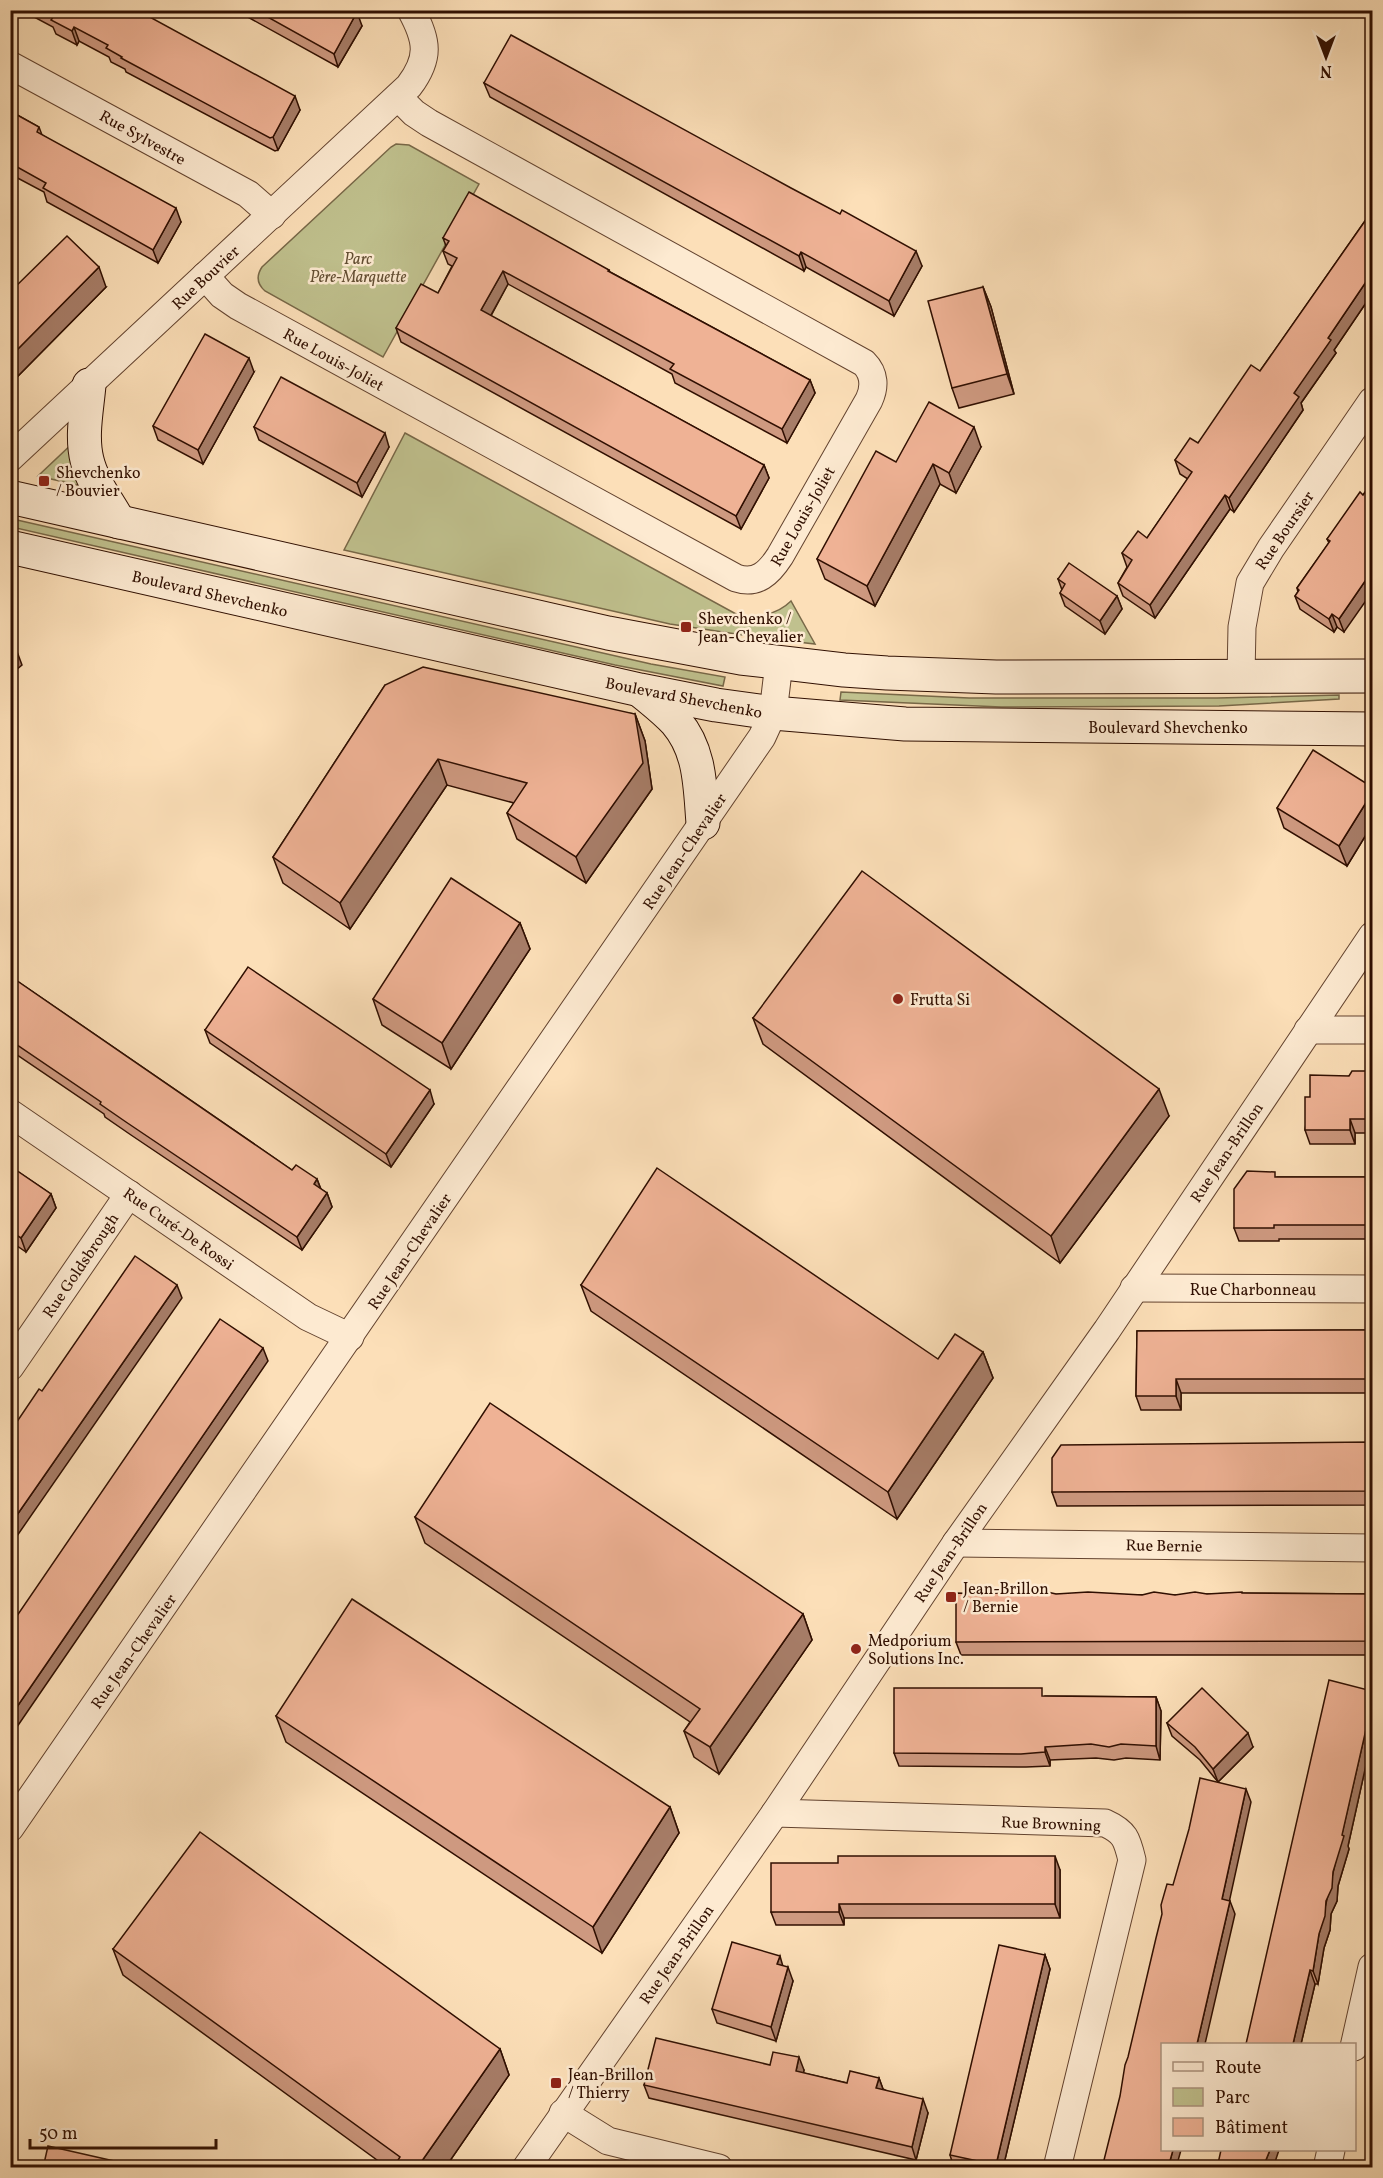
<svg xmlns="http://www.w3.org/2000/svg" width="1383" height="2178" viewBox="0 0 1383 2178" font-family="Vollkorn,serif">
<rect width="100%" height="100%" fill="#fcdfb8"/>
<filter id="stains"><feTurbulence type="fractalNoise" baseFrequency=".00333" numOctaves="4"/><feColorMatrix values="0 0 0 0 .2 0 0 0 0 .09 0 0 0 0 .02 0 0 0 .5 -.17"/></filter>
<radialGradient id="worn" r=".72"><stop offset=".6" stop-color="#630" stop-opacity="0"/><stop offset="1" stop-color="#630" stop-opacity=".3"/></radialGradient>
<g fill="#c0c18e" stroke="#786848" stroke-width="1.5">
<path d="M396 144 409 145 479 184 383 357 265 291C257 284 256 276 262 267L391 147Z"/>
<path d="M405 433 736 614C755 619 777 615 791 601L815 644 756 637 670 624 344 550Z"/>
<path d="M73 443 86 487 38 476 39 475Z"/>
<path d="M17 520 651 664 725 677 723 686 615 665 16 528Z"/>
<path d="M841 692 969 698H1217L1339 695V699L1219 706 1001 707 840 700Z"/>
</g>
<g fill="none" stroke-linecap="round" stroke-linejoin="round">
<defs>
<g id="street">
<path d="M10 65 248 194 272 215"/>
<path d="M205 276 222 295 238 306 736 578C757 585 769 573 780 556L869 400C875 387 875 374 864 363L429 123 414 113 398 97"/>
<path d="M10 458 409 86C430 58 428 41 411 10"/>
<path d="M1241 676 1242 627 1250 583 1271 548 1372 401"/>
<path d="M1308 1030H1372"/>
<path d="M10 1113 308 1317 350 1337"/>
<path d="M1134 1288 1372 1289"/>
<path d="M10 1367 129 1194"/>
<path d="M956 1543 1372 1548"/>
<path d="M775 1813 1105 1823C1125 1832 1127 1839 1132 1860L1057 2168"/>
<path d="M10 1828 762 737 773 713 779 663"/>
<path d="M1354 2047 1372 1967"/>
<path d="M563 2113 608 2141 719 2168"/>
<path d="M526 2168 775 1813 956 1543 1107 1330 1372 936"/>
<path d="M1327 2168 1331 2150"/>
</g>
<g id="secondary">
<path d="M89 385C87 409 81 436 87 460 92 482 108 502 119 522"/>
<path d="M10 497 608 633 741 658 844 670 887 673 996 677 1372 676"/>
<path d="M10 547 640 690 716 705 773 713 905 724 1372 729"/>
<path d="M641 691C653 701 666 711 676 722 701 751 700 788 703 823"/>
</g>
</defs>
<use href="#street" stroke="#63432f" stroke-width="29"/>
<use href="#secondary" stroke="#300f01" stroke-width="35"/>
<use href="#street" stroke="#fdead1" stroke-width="27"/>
<use href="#secondary" stroke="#fdead1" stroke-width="33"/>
</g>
<g fill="#ce9980" stroke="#300f01" stroke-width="1.5">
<path d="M14 10H137L300 110 278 150 275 151 126 72 125 69 111 62 109 57 79 41 77 45 56 34 53 27 23 11 21 14Z"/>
<path d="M235 10H353L362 26 338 67Z"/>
<path d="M484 83 922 266 894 316 806 267 804 271 490 97Z"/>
<path d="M10 111 39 127 42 135 181 222 158 263 47 202 44 192 10 174Z"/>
<path d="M1372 211V294L1334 350 1336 353 1301 403 1303 410 1234 512 1230 509 1155 618 1123 596 1118 583 1127 567 1122 553 1147 538 1188 479 1180 474 1175 460 1198 443 1260 371Z"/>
<path d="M443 238 609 270 610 272 810 380 815 393 787 443 675 383 672 374 508 284 491 316 764 465 769 478 741 529 401 342 396 328 438 293 452 266 448 264 443 251 446 246Z"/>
<path d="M106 287 18 376 10 369V292Z"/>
<path d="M983 287 991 307 1014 394 959 408 952 388Z"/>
<path d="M254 372 203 464 158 440 153 426Z"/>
<path d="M254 427 389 447 362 497 259 440Z"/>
<path d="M981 447 956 493 940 484 875 606 825 579 817 559 896 462Z"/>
<path d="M1363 495 1344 632 1337 627 1334 632 1300 609 1295 596 1298 592 1297 588 1329 543 1327 539Z"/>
<path d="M1058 579 1117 596 1122 609 1105 634 1065 606 1060 593 1062 590Z"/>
<path d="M385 685 635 714 645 741 652 789 586 883 517 839 507 813 514 803 447 785 350 929 283 883 273 857Z"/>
<path d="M1372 787V825L1347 866 1284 828 1277 808Z"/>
<path d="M520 923 530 949 451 1069 382 1025 373 999Z"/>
<path d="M10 976 292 1170 317 1179 321 1189 327 1193 332 1207 302 1250 131 1135 105 1117 104 1114 10 1050Z"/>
<path d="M753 1018 1169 1116 1060 1263 763 1044Z"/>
<path d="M205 1030 434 1104 391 1167 210 1043Z"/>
<path d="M1372 1071V1133H1355V1144H1310L1305 1130 1310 1097 1349 1076Z"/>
<path d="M10 1166 51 1194 56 1208 26 1252 10 1241Z"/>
<path d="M1277 1177H1372V1239H1279V1241H1239L1234 1228Z"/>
<path d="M581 1285 938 1359 983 1352 993 1378 897 1519 591 1311Z"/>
<path d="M1372 1330V1393H1181V1410H1141L1136 1396 1137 1331Z"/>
<path d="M1372 1442V1505L1057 1506 1052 1492Z"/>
<path d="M415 1517 803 1614 812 1640 719 1774 694 1757 684 1731 690 1722 425 1543Z"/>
<path d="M1243 1593 1372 1594V1655H961L956 1642 991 1594 1175 1595Z"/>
<path d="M1372 1691V1738L1348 1846 1349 1849 1338 1886 1337 1901 1331 1914 1330 1930 1324 1948 1318 1984H1315L1301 2044H1246Z"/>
<path d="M1045 1696 1156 1697 1161 1711 1160 1760 1126 1758 1114 1760 1096 1758 1050 1760V1766L1026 1767 899 1766 894 1753Z"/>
<path d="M276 1716 670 1807 679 1833 602 1953 286 1742Z"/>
<path d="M1167 1723 1253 1747 1218 1782 1200 1760 1172 1736Z"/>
<path d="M1060 1870V1918H844V1925H776L771 1912Z"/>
<path d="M113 1949 500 2049 509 2075 445 2168H388L123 1975Z"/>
<path d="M1045 1955 1050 1969 1003 2168H954L950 2155Z"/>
<path d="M783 1966 793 1981 776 2041 717 2023 712 2009Z"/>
<path d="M770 2065 804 2070 803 2073 847 2083 879 2078 883 2089 928 2113 916 2160 649 2098 644 2085Z"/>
</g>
<g fill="#a77d68" stroke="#300f01" stroke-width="1.5">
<path d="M357 12 362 26 338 67 334 54Z"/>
<path d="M74 27 79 41 77 45 72 31Z"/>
<path d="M295 96 300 110 278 150 273 137Z"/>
<path d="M176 208 181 222 158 263 153 250Z"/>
<path d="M916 251 922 266 894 316 889 301Z"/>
<path d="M801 252 806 267 804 271 799 256Z"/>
<path d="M99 267 106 287 18 376 11 356Z"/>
<path d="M503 271 508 284 486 324 481 310Z"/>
<path d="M1372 273V294L1334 350 1336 353 1301 403 1303 410 1234 512 1229 498 1328 338Z"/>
<path d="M983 287 991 307 1014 394 1007 374Z"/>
<path d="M249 358 254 372 203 464 198 450Z"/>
<path d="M810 380 815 393 787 443 782 429Z"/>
<path d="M974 427 981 447 956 493 949 473Z"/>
<path d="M385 433 389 447 362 497 357 483Z"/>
<path d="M933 464 940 484 875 606 867 586Z"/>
<path d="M764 465 769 478 741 529 736 516Z"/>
<path d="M1225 495 1230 509 1155 618 1150 605Z"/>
<path d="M1372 571V592L1344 632 1339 619Z"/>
<path d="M1117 596 1122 609 1105 634 1100 621Z"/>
<path d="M1332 614 1337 627 1334 632 1329 619Z"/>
<path d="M12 638 22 665 10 675V640Z"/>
<path d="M635 714 645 741 652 789 586 883 576 857Z"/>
<path d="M438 759 447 785 350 929 340 903Z"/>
<path d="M1372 793V825L1347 866 1339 846Z"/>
<path d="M520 923 530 949 451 1069 442 1043Z"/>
<path d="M1159 1089 1169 1116 1060 1263 1051 1236Z"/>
<path d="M430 1090 434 1104 391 1167 386 1154Z"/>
<path d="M1350 1119 1355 1133V1144L1350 1130Z"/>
<path d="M317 1179 322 1193 314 1184Z"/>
<path d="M327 1193 332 1207 302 1250 297 1237Z"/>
<path d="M51 1194 56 1208 26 1252 21 1238Z"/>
<path d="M177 1285 182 1298 10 1546V1525Z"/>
<path d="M263 1348 268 1361 10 1737V1717Z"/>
<path d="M983 1352 993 1378 897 1519 888 1492Z"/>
<path d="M1176 1379 1181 1393V1410L1176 1396Z"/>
<path d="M803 1614 812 1640 719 1774 710 1747Z"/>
<path d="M1156 1697 1161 1711 1160 1760 1156 1746Z"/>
<path d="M1372 1703V1738L1348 1846 1349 1849 1338 1886 1337 1901 1331 1914 1330 1930 1324 1948 1318 1984 1313 1971 1319 1934Z"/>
<path d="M1248 1733 1253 1747 1218 1782 1213 1769Z"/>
<path d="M1045 1747 1050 1760V1766L1045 1752Z"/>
<path d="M1246 1789 1251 1802 1227 1912 1222 1899Z"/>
<path d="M670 1807 679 1833 602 1953 593 1927Z"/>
<path d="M1055 1856 1060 1870V1918L1055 1904Z"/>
<path d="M1230 1901 1235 1914 1205 2044H1197Z"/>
<path d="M839 1904 844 1918V1925L839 1912Z"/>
<path d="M1045 1955 1050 1969 1003 2168H997L996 2165Z"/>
<path d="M780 1956 784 1970 777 1964Z"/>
<path d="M788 1967 793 1981 776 2041 771 2027Z"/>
<path d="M1310 1970 1315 1984 1301 2044H1293Z"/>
<path d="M500 2049 509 2075 445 2168H417Z"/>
<path d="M799 2057 804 2070 801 2085 796 2071Z"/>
<path d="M879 2078 884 2092 876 2088Z"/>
<path d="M923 2099 928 2113 916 2160 912 2147Z"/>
<path d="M1173 2150H1181L1176 2168H1168Z"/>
<path d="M1270 2150H1279L1273 2168H1266V2160Z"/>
</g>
<g fill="#efb295" stroke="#300f01" stroke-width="1.5">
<path d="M44 10H137L295 96 273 137 270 138 121 58 122 57 106 48 108 45 74 27 72 31 51 20 54 16Z"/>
<path d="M255 10H353L357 12 334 54Z"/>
<path d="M511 35 791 188 840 214 842 210 916 251 889 301 801 252 799 256 484 83Z"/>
<path d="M10 111 39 127 37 132 176 208 153 250 43 188 46 183 10 163Z"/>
<path d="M469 192 609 270 608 271 810 380 782 429 670 369 674 364 503 271 481 310 764 465 736 516 396 328 421 284 438 293 457 258 443 251 449 241 443 238Z"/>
<path d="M1372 211V273L1328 338 1331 340 1294 393 1299 397 1229 498 1225 495 1150 605 1118 583 1132 560 1122 553 1138 531 1147 538 1192 472 1175 460 1190 438 1198 443 1251 365 1260 371Z"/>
<path d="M67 236 99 267 11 356 10 292Z"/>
<path d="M983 287 1007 374 952 388 928 301Z"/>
<path d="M205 334 249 358 198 450 153 426Z"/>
<path d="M281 377 385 433 357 483 254 427Z"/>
<path d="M929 402 974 427 949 473 933 464 867 586 817 559 876 451 896 462Z"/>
<path d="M1372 482V571L1339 619 1332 614 1329 619 1295 596 1299 590 1297 588 1330 541 1327 539 1360 492 1363 495Z"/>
<path d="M1069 563 1117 596 1100 621 1060 593 1065 584 1058 579Z"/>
<path d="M423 667 635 714 643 763 576 857 507 813 527 783 438 759 340 903 273 857 385 685Z"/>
<path d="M1313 750 1372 787V793L1339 846 1277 808Z"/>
<path d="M862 871 1159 1089 1051 1236 753 1018Z"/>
<path d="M451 878 520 923 442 1043 373 999Z"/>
<path d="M248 967 430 1090 386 1154 205 1030Z"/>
<path d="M10 976 292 1170 296 1165 317 1179 314 1184 327 1193 297 1237 126 1122 100 1104 101 1102 10 1040Z"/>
<path d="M1352 1071H1372V1119H1350V1130H1305V1097H1310V1075L1349 1076Z"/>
<path d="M10 1166 51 1194 21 1238 10 1231Z"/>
<path d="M657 1168 938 1359 955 1334 983 1352 888 1492 581 1285Z"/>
<path d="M1247 1171 1275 1172V1177H1372V1225H1274V1228H1234V1189Z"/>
<path d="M135 1256 177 1285 10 1525V1432L39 1389 42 1391Z"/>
<path d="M220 1319 263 1348 10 1717V1626Z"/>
<path d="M1338 1330H1372V1379H1176V1396H1136L1137 1331Z"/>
<path d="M490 1403 803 1614 710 1747 684 1731 700 1709 415 1517Z"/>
<path d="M1372 1442V1491L1052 1492V1458L1061 1445Z"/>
<path d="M1043 1591 1056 1594 1088 1592 1142 1595 1154 1592 1175 1595 1195 1592 1207 1594 1242 1592V1593L1372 1594V1641L956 1642V1593L991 1594 1003 1592 1023 1594Z"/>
<path d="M352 1599 670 1807 593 1927 276 1716Z"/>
<path d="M1329 1680 1372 1691V1703L1342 1835 1344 1836 1333 1872 1332 1888 1326 1901 1325 1916 1319 1934 1313 1971 1310 1970 1293 2044H1246Z"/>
<path d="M894 1688H1042V1696L1156 1697V1746L1121 1744 1109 1747 1091 1744 1045 1747V1752L1021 1754 894 1753Z"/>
<path d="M1202 1688 1248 1733 1213 1769 1195 1747 1167 1723Z"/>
<path d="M1200 1778 1246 1789 1222 1899 1230 1901 1197 2044H1162V2150H1173L1168 2168H1102L1120 2096 1125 2065 1128 2057 1156 1938 1162 1914 1161 1905 1167 1884 1173 1885 1189 1829Z"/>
<path d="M200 1832 500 2049 417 2168H393L400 2157 113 1949Z"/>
<path d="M838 1856H1055V1904H839V1912H771V1863H838Z"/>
<path d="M732 1942 780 1956 777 1964 788 1967 771 2027 712 2009Z"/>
<path d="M999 1945 1045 1955 996 2165 950 2155Z"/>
<path d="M656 2038 770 2065 773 2052 799 2057 796 2071 847 2083 850 2071 879 2078 876 2088 923 2099 912 2147 644 2085Z"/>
<path d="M48 2146 145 2168H43Z"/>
<path d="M1221 2150H1270L1266 2160V2168H1217Z"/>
</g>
<g fill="#8f2418" stroke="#fdead1" stroke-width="2">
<rect x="38" y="475" width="12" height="12" rx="3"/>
<rect x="680" y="621" width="12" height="12" rx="3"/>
<circle cx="898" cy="999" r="6"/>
<rect x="945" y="1591" width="12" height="12" rx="3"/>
<circle cx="856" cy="1649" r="6"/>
<rect x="550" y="2077" width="12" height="12" rx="3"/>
</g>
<g text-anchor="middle" stroke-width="5" stroke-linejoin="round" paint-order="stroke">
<g font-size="16" fill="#300f01" stroke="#fdead1">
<text transform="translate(143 137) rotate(29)" y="6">Rue Sylvestre</text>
<text transform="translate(205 277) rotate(-43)" y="6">Rue Bouvier</text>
<text transform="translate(334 359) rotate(29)" y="6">Rue Louis-Joliet</text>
<text transform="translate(802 516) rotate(-60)" y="6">Rue Louis-Joliet</text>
<text transform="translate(1284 530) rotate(-56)" y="6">Rue Boursier</text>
<text transform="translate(210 593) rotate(13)" y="6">Boulevard Shevchenko</text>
<text transform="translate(684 697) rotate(11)" y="6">Boulevard Shevchenko</text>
<text x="1168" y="733">Boulevard Shevchenko</text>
<text transform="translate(684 851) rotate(-56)" y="6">Rue Jean-Chevalier</text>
<text transform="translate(1226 1152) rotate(-56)" y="6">Rue Jean-Brillon</text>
<text transform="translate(179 1228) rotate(35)" y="6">Rue Curé-De Rossi</text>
<text transform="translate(409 1251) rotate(-56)" y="6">Rue Jean-Chevalier</text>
<text transform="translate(80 1265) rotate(-56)" y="6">Rue Goldsbrough</text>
<text x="1253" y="1295">Rue Charbonneau</text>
<text transform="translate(1164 1545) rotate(1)" y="6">Rue Bernie</text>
<text transform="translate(950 1552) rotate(-56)" y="6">Rue Jean-Brillon</text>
<text transform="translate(133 1651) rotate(-55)" y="6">Rue Jean-Chevalier</text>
<text transform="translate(1051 1823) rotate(2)" y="6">Rue Browning</text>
<text transform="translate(676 1954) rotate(-55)" y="6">Rue Jean-Brillon</text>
</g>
<g font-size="16" font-style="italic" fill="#624d32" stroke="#fdead1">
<text x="358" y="264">Parc<tspan x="358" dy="18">Père-Marquette</tspan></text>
</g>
<g font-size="16" fill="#300f01" stroke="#fdead1" text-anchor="start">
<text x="56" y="478">Shevchenko<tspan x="56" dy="18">/ Bouvier</tspan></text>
<text x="698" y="624">Shevchenko /<tspan x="698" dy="18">Jean-Chevalier</tspan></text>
<text x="910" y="1005">Frutta Si</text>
<text x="963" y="1594">Jean-Brillon<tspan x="963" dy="18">/ Bernie</tspan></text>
<text x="868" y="1646">Medporium<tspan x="868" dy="18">Solutions Inc.</tspan></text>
<text x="568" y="2080">Jean-Brillon<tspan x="568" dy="18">/ Thierry</tspan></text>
</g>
</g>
<rect width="1383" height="2178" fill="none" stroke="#fcdfb8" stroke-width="36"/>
<rect x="12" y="12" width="1359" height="2154" fill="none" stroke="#300f01" stroke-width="3"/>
<rect x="18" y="18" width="1347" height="2142" fill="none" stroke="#300f01" stroke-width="1.5"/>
<rect x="1161" y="2043" width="195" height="108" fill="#fdead1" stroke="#ab927e" stroke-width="1.5"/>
<rect x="1173" y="2062" width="30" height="9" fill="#fdead1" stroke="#ab927e" stroke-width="1.5"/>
<text x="1215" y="2073" font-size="18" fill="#300f01">Route</text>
<rect x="1173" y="2088" width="30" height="18" fill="#c0c18e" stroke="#ab927e" stroke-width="1.5"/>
<text x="1215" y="2103" font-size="18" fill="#300f01">Parc</text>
<rect x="1173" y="2118" width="30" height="18" fill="#efb295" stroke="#ab927e" stroke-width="1.5"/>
<text x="1215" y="2133" font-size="18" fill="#300f01">Bâtiment</text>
<g transform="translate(1326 57) rotate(180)" stroke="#fdead1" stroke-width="4.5" paint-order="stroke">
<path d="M0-4.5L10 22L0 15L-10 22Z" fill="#300f01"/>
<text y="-9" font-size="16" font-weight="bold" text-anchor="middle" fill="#300f01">N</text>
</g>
<path d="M30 2139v9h186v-9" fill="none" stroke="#300f01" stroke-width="3"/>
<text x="39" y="2139" font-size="18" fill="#300f01" stroke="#fdead1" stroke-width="4.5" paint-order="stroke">50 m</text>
<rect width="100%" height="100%" filter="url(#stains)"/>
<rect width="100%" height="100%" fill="url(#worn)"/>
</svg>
